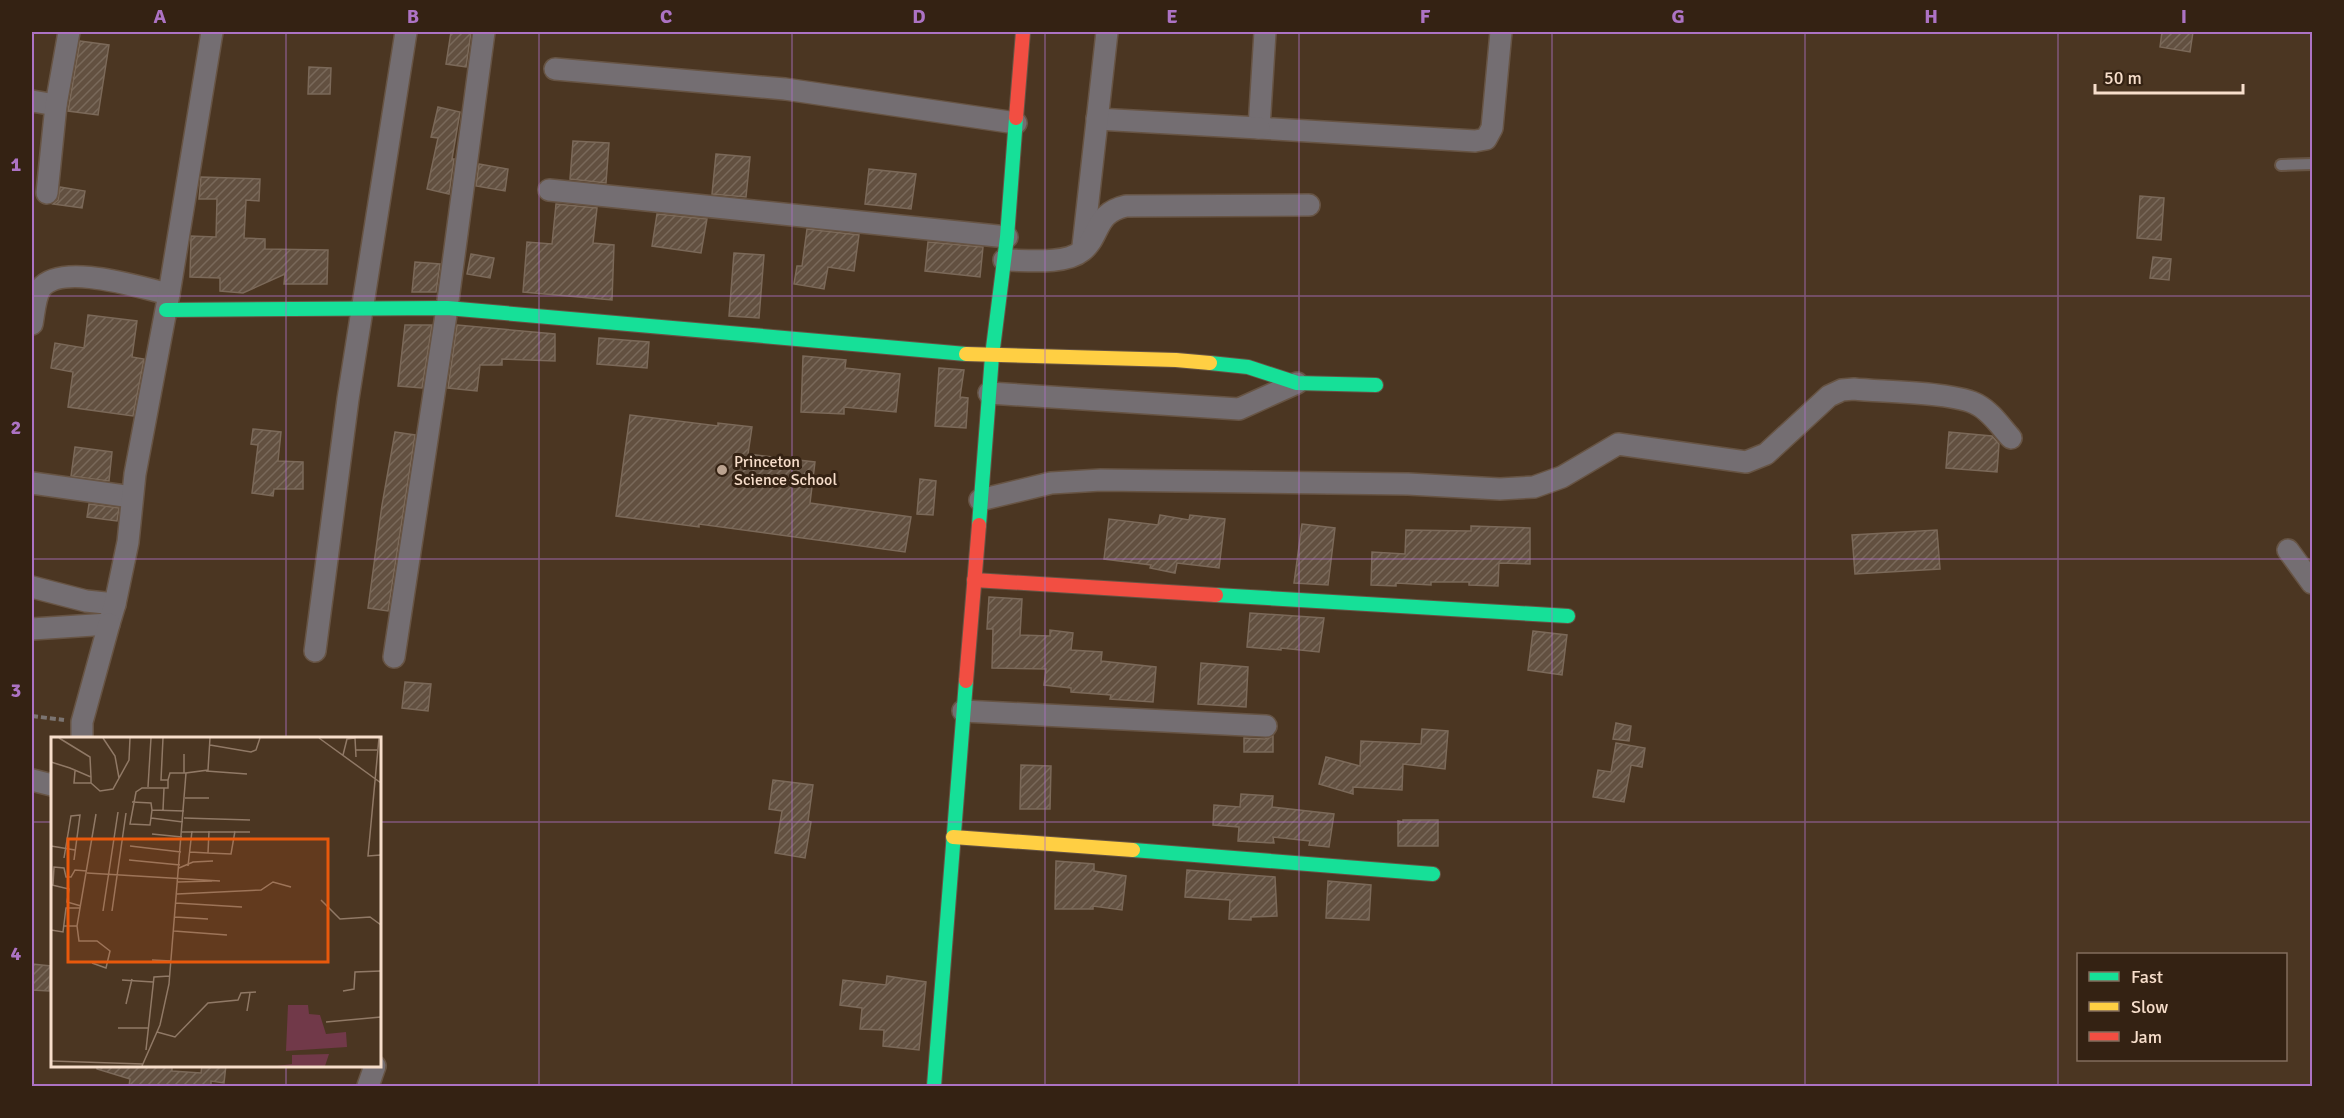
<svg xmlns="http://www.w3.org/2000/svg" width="2344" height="1118" viewBox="0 0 2344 1118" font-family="Signika,sans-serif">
<defs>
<pattern id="building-hatch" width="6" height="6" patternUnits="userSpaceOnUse" patternTransform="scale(1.5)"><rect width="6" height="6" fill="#625040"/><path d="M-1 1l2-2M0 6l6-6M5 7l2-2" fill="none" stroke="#79695a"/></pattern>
</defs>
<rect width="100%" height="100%" fill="#4b3622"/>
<g fill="url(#building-hatch)" stroke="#7b6959" stroke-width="1.5">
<path d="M451 32H471L466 67 446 64Z"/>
<path d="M2162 32H2193L2190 52 2160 47Z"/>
<path d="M80 41 109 45 98 115 68 111Z"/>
<path d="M309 67 331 68 330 94H308Z"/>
<path d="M438 107 460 112 452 159H454L449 194 427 189 438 138 431 137Z"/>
<path d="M573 141 609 143 606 183 570 179Z"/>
<path d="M716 154 750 157 746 197 712 194Z"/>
<path d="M479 164 508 169 505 191 476 186Z"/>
<path d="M869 169 916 174 911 209 865 204Z"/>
<path d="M201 177 260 179 259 201 246 200 244 238 265 239V249L328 250 327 284H284L285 274 243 293 220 291V278L190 277 191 236 216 237 217 199H199Z"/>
<path d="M60 187 85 191 82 208 53 204 58 200Z"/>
<path d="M2140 196 2164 198 2161 240 2137 238Z"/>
<path d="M556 204 597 208 593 243 614 245 612 300 523 292 527 242 552 244Z"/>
<path d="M657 214 707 219 701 253 652 246Z"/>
<path d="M807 229 859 235 854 271 828 267 824 289 794 284 797 266H802Z"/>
<path d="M928 242 983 247 980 277 925 271Z"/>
<path d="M734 253 764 255 759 318 729 316Z"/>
<path d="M471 254 494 258 490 278 467 274Z"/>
<path d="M2153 257 2171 259 2169 280 2150 278Z"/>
<path d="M415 262 440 264 436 292H412Z"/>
<path d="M88 315 137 321 132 357 144 359 133 416 68 407 73 372 51 368 55 343 84 348Z"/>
<path d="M405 325H432L422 388 398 386Z"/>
<path d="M457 325 555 334V361L502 359V365H480L477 391 448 388Z"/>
<path d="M599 338 649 342 647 368 597 364Z"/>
<path d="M803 356 846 360 845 368 900 374 896 412 844 407V414L801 412Z"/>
<path d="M939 368 964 370 960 397 968 398 966 428 935 426Z"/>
<path d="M630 415 718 426V423L752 427 748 454 815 462 810 503 911 517 905 552 699 524V527L616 516Z"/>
<path d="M253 429 281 432 278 461 303 462V489H274L273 496 252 493 258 445 251 444Z"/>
<path d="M395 432 415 435 388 611 368 608 382 505Z"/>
<path d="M1949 432 1992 436 1999 444 1997 472 1946 468Z"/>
<path d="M75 447 112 452 109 481 71 476Z"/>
<path d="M920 479 936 481 933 515 917 514Z"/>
<path d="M89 504 119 508 117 521 87 517Z"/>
<path d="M1160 515 1189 520 1190 515 1225 519 1219 568 1177 563 1175 573 1150 568 1151 565 1104 559 1109 519 1158 525Z"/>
<path d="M1302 524 1335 528 1328 585 1294 583Z"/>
<path d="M1471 526 1530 528V564L1499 563 1498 586 1469 585V582H1431V585L1396 583V586L1371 585 1372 552 1405 554 1406 530 1471 531Z"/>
<path d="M1937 530 1940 569 1855 574 1852 535Z"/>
<path d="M989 597 1022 599 1020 635 1050 636V630L1073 633 1071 650 1102 652 1101 661 1156 667 1153 702 1110 699 1111 695 1071 692V688L1044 685 1046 669 992 668 993 629H987Z"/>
<path d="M1250 613 1324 618 1319 652 1281 648V650L1247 647Z"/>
<path d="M1533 631 1567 635 1562 675 1528 670Z"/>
<path d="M1201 663 1248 667 1246 707 1198 704Z"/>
<path d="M405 682 431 684 428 711 402 708Z"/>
<path d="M1616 723 1631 726 1629 741 1613 739Z"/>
<path d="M1422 729 1448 731 1445 769 1403 764 1402 790 1353 787V794L1319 784 1326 757 1360 766 1361 741 1421 744Z"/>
<path d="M1273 736V752H1244V738L1265 739Z"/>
<path d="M1616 743 1645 748 1642 767 1631 765 1624 802 1593 797 1598 770 1611 772Z"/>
<path d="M1021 765 1051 766 1050 809H1020Z"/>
<path d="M773 780 813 785 808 821 811 822 805 858 775 853 782 811 769 809Z"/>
<path d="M1241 794 1273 796 1272 807 1334 814 1329 847 1309 845 1310 841 1273 837 1274 843 1238 841 1239 827 1213 825 1214 805 1240 807Z"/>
<path d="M1403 820H1438V846H1398V821L1403 822Z"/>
<path d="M1056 861 1094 864V871L1126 876 1122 910 1093 906V909H1055Z"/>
<path d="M1187 870 1275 877 1277 916 1251 917V920L1229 919 1230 900 1185 897Z"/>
<path d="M1328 881 1371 885 1369 920 1326 918Z"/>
<path d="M32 964 51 966 49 991 32 990Z"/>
<path d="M887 976 926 982 919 1050 883 1046 884 1030 860 1029 862 1008 840 1005 843 980 886 985Z"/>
<path d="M97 1065H172V1071L201 1073 202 1065H226L224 1083 211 1081V1086H129L130 1079 97 1069Z"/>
</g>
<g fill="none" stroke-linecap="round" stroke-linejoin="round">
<defs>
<path id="lane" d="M2281 165 2312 164"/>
<g id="street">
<path d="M1265 32 1259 128 1475 141 1486 139 1492 128 1501 32"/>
<path d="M555 69 785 89 1016 123"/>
<path d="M32 101 56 105"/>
<path d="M1097 119 1259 128"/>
<path d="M549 190 1007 237"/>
<path d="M47 193 56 105 69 32"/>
<path d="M1083 246 1107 32"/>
<path d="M1004 260C1026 260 1065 265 1082 251 1101 236 1094 213 1126 206L1309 205"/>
<path d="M32 324C34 314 35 296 41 288 62 262 141 288 169 294"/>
<path d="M989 393 1239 409 1297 383"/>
<path d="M32 483 132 497"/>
<path d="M980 500 1051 483 1101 480 1408 484 1500 489 1534 487 1562 477 1618 444 1746 462 1766 454 1829 396 1842 390 1854 389C1882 392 1957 392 1978 405 1991 412 2001 427 2011 438"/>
<path d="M2288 550 2312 583"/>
<path d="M32 587 86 601 115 604"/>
<path d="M32 629 109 624 115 604 128 542 135 474 169 294 212 32"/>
<path d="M315 651 348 399 406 32"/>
<path d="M394 657 447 308 484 32"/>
<path d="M963 711 1266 726"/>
<path d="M82 738V722L109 624"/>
<path d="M32 780 52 785"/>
<path d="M368 1086 375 1066"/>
</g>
<g id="fast">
<path d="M166 310 447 308 966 354"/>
<path d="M1210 363 1248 367 1297 383 1376 385"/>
<path d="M979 525 992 356 1007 237 1016 118"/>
<path d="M1216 595 1568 616"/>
<path d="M1133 850 1433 874"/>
<path d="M934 1086 966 681"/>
</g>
<g id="slow">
<path d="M966 354 1176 360 1210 363"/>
<path d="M953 837 1133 850"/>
</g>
<g id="jam">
<path d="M1016 118 1023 32"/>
<path d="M974 580 1216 595"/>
<path d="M966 681 979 525"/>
</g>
</defs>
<use href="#lane" stroke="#675444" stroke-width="14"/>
<use href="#street" stroke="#675444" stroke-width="24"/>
<use href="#fast" stroke="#675444" stroke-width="16"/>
<use href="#slow" stroke="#675444" stroke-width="16"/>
<use href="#jam" stroke="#675444" stroke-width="16"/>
<path stroke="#7b7471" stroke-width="4" stroke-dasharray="6 3" stroke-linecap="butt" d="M32 716 64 720"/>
<use href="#lane" stroke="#746e72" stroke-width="10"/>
<use href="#street" stroke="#746e72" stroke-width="21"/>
<use href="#fast" stroke="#16e098" stroke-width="14"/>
<use href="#slow" stroke="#ffcf43" stroke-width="14"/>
<use href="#jam" stroke="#f24e42" stroke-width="14"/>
</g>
<path fill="none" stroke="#ad73c4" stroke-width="1.5" stroke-opacity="0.55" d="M286 32V738M539 32V1086M792 32V1086M1045 32V1086M1299 32V1086M1552 32V1086M1805 32V1086M2058 32V1086M32 296H2312M32 559H2312M32 822H52M380 822H2312M286 1066V1086"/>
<circle fill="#bba390" stroke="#342213" stroke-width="2" cx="722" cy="470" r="6"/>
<g text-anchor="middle" stroke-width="6" stroke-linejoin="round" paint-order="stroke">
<g font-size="16" fill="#f7decb" stroke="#342213" text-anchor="start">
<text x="734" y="467">Princeton<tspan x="734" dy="18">Science School</tspan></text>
</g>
</g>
<g transform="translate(51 737)">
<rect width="330" height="330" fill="#4b3622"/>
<path d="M237 268H257L258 277 269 278 275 297 295 295 296 310 235 314Z" fill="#713949"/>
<path d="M278 317 274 329H226L241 327V318Z" fill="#713949"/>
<path fill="none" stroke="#907966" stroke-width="1.5" d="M8 1 39 20 40 40M52 1 64 19 68 41M112 1 110 43H117V51H91L85 55 79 87 99 88 101 73 133 74M268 1 330 46M328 1 317 119 330 118M159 8 200 15 205 13 209 1M304 13H326M133 17V36M292 18 296 2 304 1 305 20M0 25 19 31 40 40V46H23L24 34M155 34 196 37M117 43 119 36H135M40 46 49 54 62 52 78 23 79 1M97 50 100 1M134 61H158M81 65 100 66 101 73M112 73 113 51M100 81 132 85M133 81 199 83M158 94 157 116 180 117 184 94M131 95H199M101 97 131 100M0 109 24 113M79 109 130 115M139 115 157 116M13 121 20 79 29 78 23 123M78 123 129 128M137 129 141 94M128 131 142 125 162 124M36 136 169 144M127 145 161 144M1 148 18 152 16 165 30 169M2 148 3 130 13 131 15 140H20L24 133 36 134M126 157 210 153 222 145 240 150M270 163 289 182 319 180 330 188M125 166 191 170M52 174 67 75M61 174 75 76M124 180 157 182M13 189H26L29 171M26 189 28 204H46L59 214 55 231 41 226M0 193 12 195 15 171H29L45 77M123 194 176 198M101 223 120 224M71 243 102 245M292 254 303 252 304 235 330 234M75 267 81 242M196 274 199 256M275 285 330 280M67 291H97M106 295 124 300 157 266 187 263 190 256 205 255M95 313 103 240 119 239M0 324 92 327M91 329 109 288 118 247 135 36 157 33 159 1"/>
<path fill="#e8590c" fill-opacity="0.15" stroke="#e8590c" stroke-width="3" d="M17 102H277V225H17Z"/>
<rect width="330" height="330" fill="none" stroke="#f7decb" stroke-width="3"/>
</g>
<rect width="2344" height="1118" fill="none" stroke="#342213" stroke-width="66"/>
<rect x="2077" y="953" width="210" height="108" fill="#342213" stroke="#826d5d" stroke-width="1.5"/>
<rect x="2089" y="972" width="30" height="9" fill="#16e098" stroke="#826d5d" stroke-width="1.5"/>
<text x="2131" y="983" font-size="18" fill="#f7decb">Fast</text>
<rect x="2089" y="1002" width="30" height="9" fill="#ffcf43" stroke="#826d5d" stroke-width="1.5"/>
<text x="2131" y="1013" font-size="18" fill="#f7decb">Slow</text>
<rect x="2089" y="1032" width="30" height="9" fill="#f24e42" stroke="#826d5d" stroke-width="1.5"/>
<text x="2131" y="1043" font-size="18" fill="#f7decb">Jam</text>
<path d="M2095 84v9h148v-9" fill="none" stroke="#f7decb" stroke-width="3"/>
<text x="2104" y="84" font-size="18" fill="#f7decb" stroke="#342213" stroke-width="4.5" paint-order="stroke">50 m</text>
<rect x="33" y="33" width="2278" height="1052" fill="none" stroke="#ad73c4" stroke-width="2"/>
<g font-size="20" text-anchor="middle" font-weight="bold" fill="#ad73c4">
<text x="160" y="23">A</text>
<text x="413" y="23">B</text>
<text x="666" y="23">C</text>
<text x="919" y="23">D</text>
<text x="1172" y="23">E</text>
<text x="1425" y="23">F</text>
<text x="1678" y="23">G</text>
<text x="1931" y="23">H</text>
<text x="2184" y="23">I</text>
<text x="16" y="171">1</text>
<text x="16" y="434">2</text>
<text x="16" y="697">3</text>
<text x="16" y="960">4</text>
</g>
</svg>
